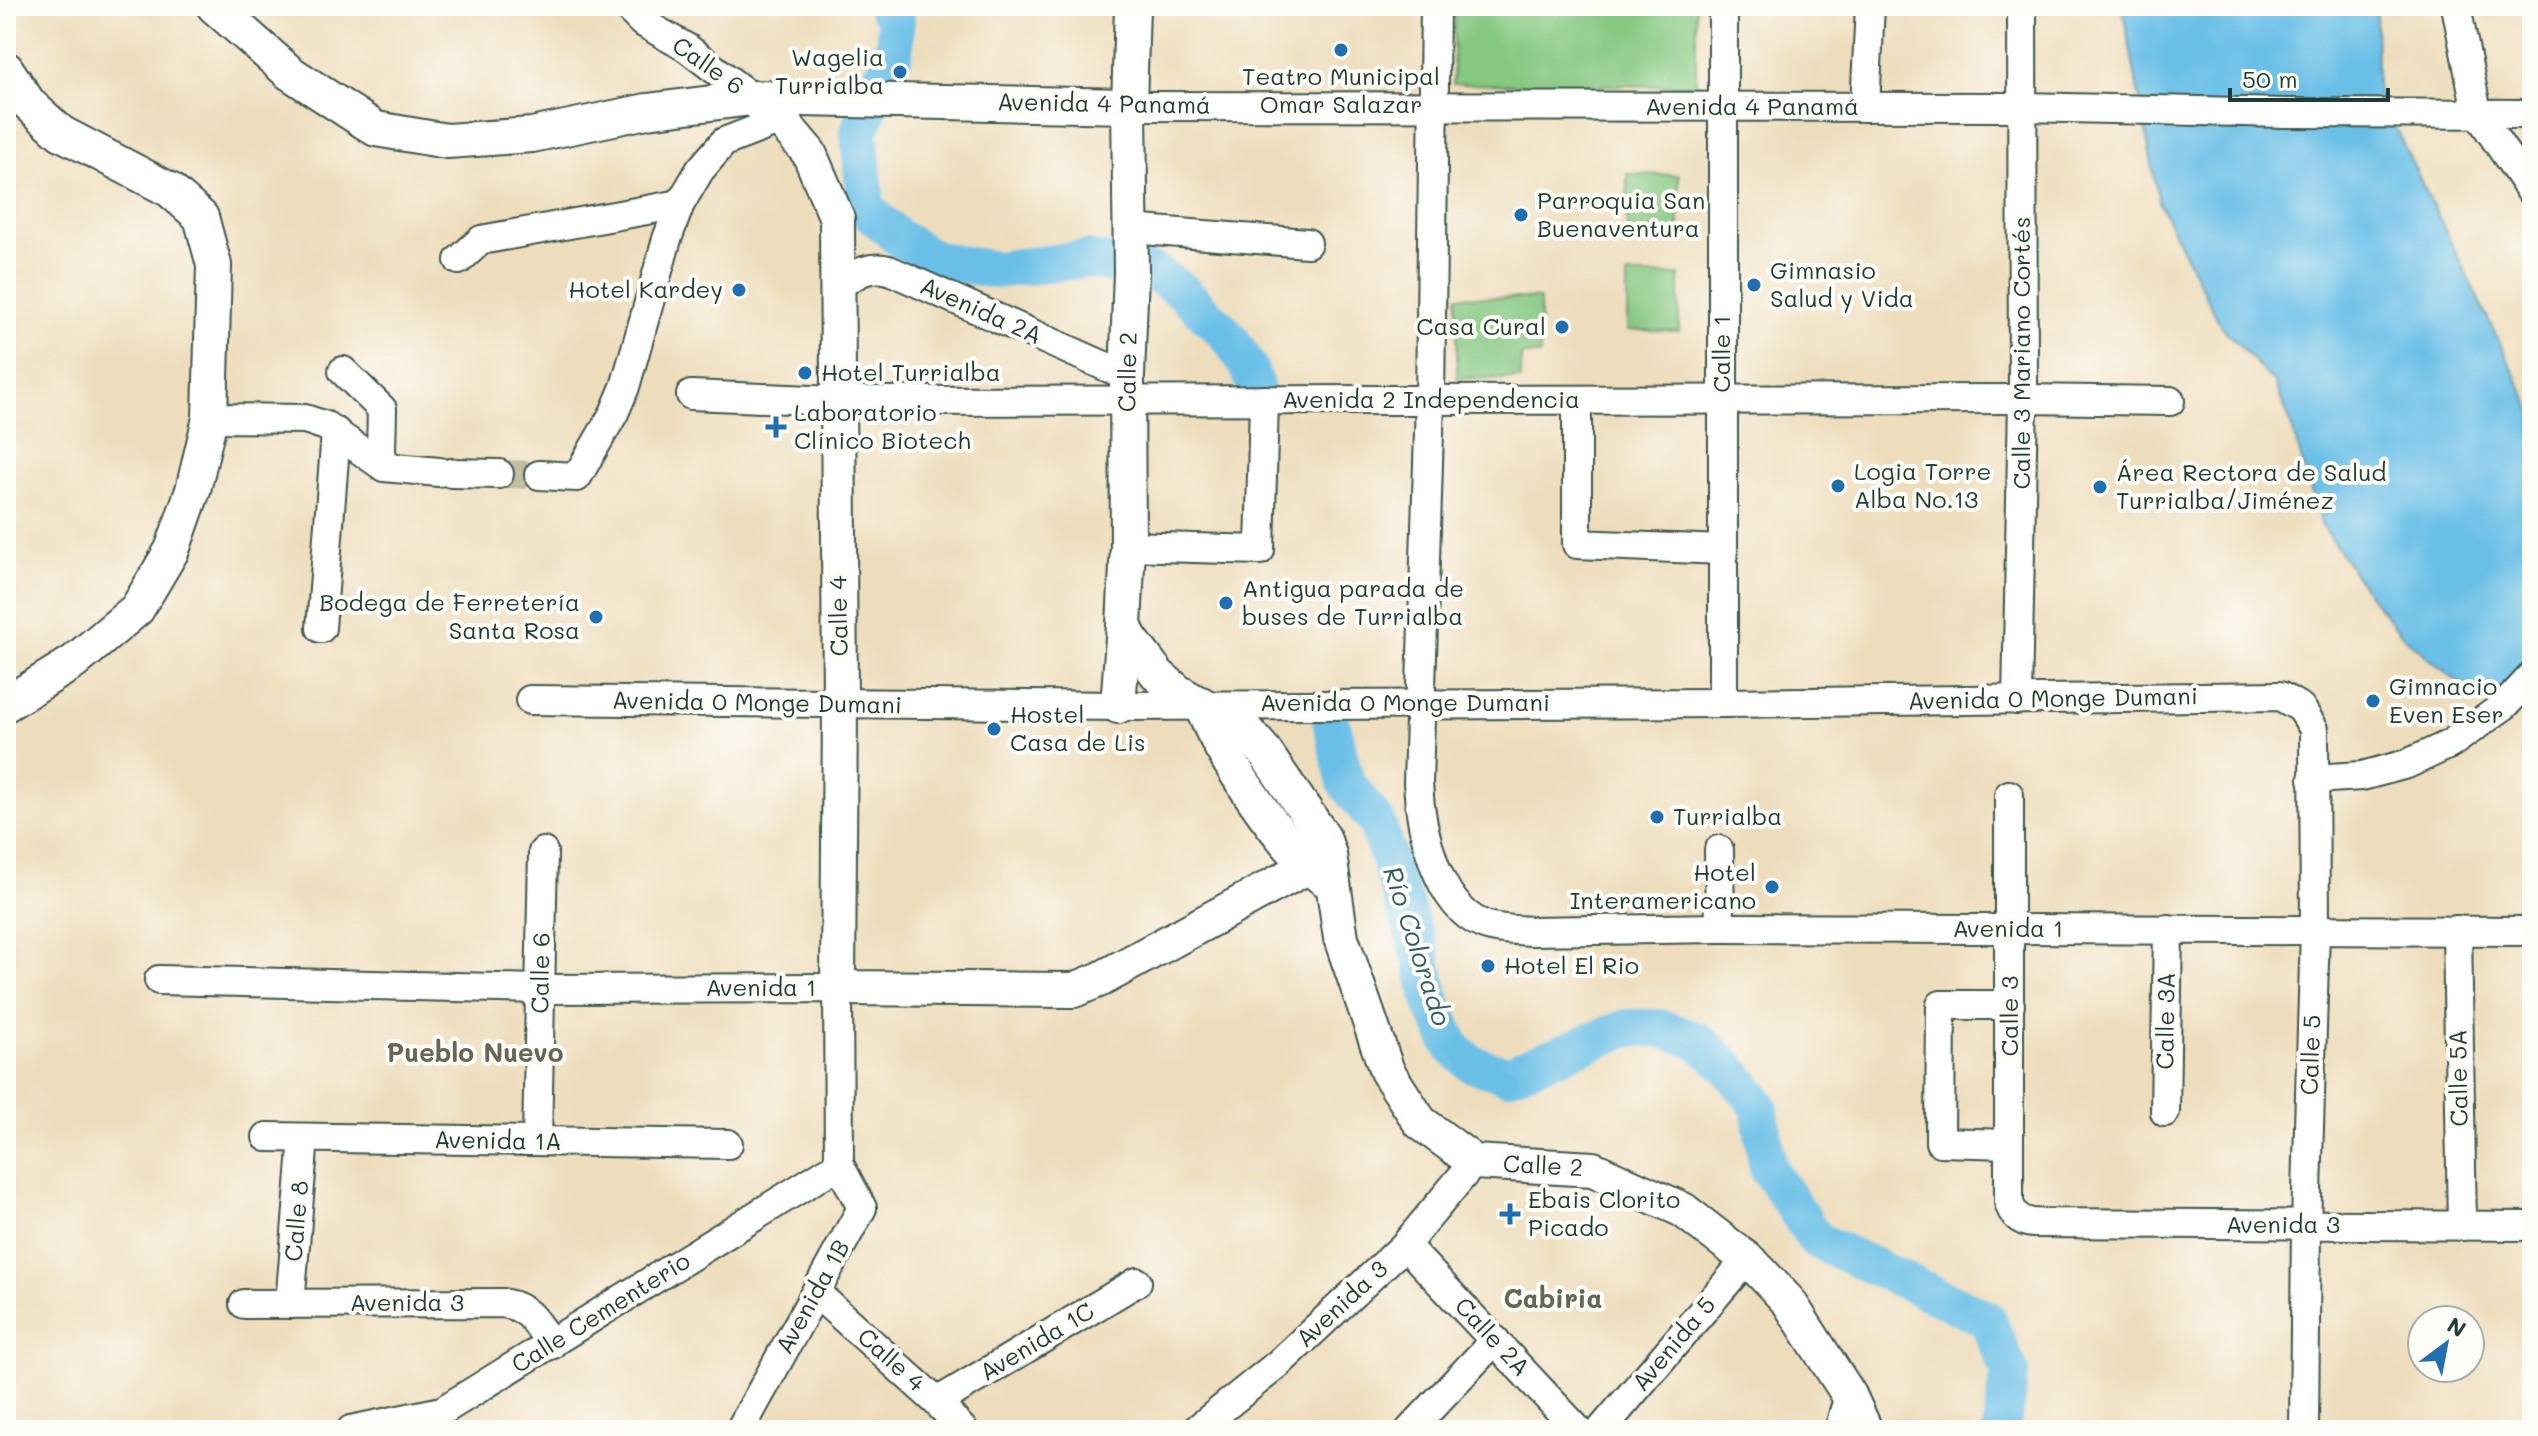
<svg xmlns="http://www.w3.org/2000/svg" width="2538" height="1436" viewBox="0 0 2538 1436" font-family="Mali,sans-serif">
<rect width="100%" height="100%" fill="#fdfcf7"/>
<filter id="ink" filterUnits="userSpaceOnUse"><feTurbulence type="fractalNoise" baseFrequency=".0125" numOctaves="2"/><feDisplacementMap in="SourceGraphic" scale="16" xChannelSelector="R" yChannelSelector="G"/><feConvolveMatrix kernelMatrix="1 2 1 2 8 2 1 2 1" color-interpolation-filters="sRGB"/></filter>
<filter id="wash" filterUnits="userSpaceOnUse"><feTurbulence type="fractalNoise" baseFrequency=".006" numOctaves="4" result="noise"/><feDisplacementMap in="SourceGraphic" scale="32" xChannelSelector="R" yChannelSelector="G"/><feGaussianBlur stdDeviation="1.8" result="paint"/><feColorMatrix in="noise" values="0 0 0 0 0 0 0 0 0 0 0 0 0 0 0 0 0 1.4 0 .05"/><feComposite in="paint" operator="in"/></filter>
<g filter="url(#wash)">
<rect width="100%" height="100%" fill="#eeddbc"/>
<g fill="#85c881" stroke="#52825a" stroke-width="2">
<path d="M1454 6H1696V86L1453 84Z"/>
<path d="M1627 174 1679 175V230H1627Z"/>
<path d="M1627 275H1679V331L1627 330Z"/>
<path d="M1457 296 1540 299V355H1521V379L1457 378Z"/>
</g>
<path fill="#6bbfe7" stroke="#457e8e" stroke-width="2" d="M2122 6H2376L2377 91 2532 409V719L2455 680 2403 636 2369 595 2321 524 2289 418 2275 384 2221 326 2159 202Z"/>
<g fill="none" stroke-linecap="round" stroke-linejoin="round">
<g stroke="#6bbfe7" stroke-width="38">
<path d="M886 6 896 17 894 54 882 76 859 132 866 209 900 239 936 260 995 270 1087 259 1153 272 1182 291 1230 338 1248 367 1255 386"/>
<path d="M1331 721 1346 783 1376 821 1419 949 1433 1006 1453 1048 1472 1064 1507 1075 1626 1028H1660L1698 1041 1726 1065 1759 1106 1768 1168 1816 1240 1987 1319 2010 1372 2001 1430"/>
</g>
</g>
</g>
<g filter="url(#ink)">
<g fill="none" stroke-linecap="round" stroke-linejoin="round">
<path stroke="#c5bda1" stroke-width="28" stroke-dasharray="28 14" stroke-linecap="butt" d="M499 474 539 475"/>
<defs>
<g id="minor">
<path d="M626 6 642 22 687 48 752 98"/>
<path d="M1435 6 1430 400 1418 783C1420 828 1437 905 1482 924 1497 930 1515 930 1531 931L1720 928 2532 931"/>
<path d="M2456 6 2477 112 2532 193"/>
<path d="M1129 106 2022 107 2286 113 2532 114"/>
<path d="M1865 107 1870 6"/>
<path d="M1130 229 1307 243"/>
<path d="M459 260 481 240 680 204"/>
<path d="M836 287C854 276 867 264 889 270L1127 376"/>
<path d="M343 371 382 409 381 451 384 467"/>
<path d="M691 395 836 401 2023 399 2170 401"/>
<path d="M1577 400V544L1723 550"/>
<path d="M210 418 305 419 326 426 384 467 439 472"/>
<path d="M451 473 499 474"/>
<path d="M539 475 577 477 614 413 625 387 667 239 680 204 700 170 724 142 781 120"/>
<path d="M1128 546 1260 550 1264 400"/>
<path d="M321 628 336 432"/>
<path d="M530 700 1118 706 1723 703 2280 696 2301 708 2314 729 2315 930 2306 1225 2304 1430"/>
<path d="M2017 700 2023 399 2022 6"/>
<path d="M1723 703V6"/>
<path d="M2313 779 2362 776 2407 764 2450 744 2505 705 2532 676"/>
<path d="M2009 795V1202C2012 1215 2021 1222 2033 1223L2532 1226"/>
<path d="M1719 850 1720 928"/>
<path d="M2457 930 2462 1226"/>
<path d="M159 980 541 989 838 988 839 1164 862 1208 740 1430"/>
<path d="M2165 1112 2168 929"/>
<path d="M267 1137 728 1144"/>
<path d="M537 1141 543 852"/>
<path d="M2009 1144 1940 1142 1941 1005H2010"/>
<path d="M1405 1245 1578 1430"/>
<path d="M816 1293 937 1402 963 1430"/>
<path d="M244 1304 503 1303C531 1308 536 1323 551 1345"/>
<path d="M290 1304 304 1138"/>
<path d="M937 1402 1137 1282"/>
<path d="M351 1430 442 1411 839 1164"/>
<path d="M1196 1430 1278 1364 1405 1245 1474 1162"/>
<path d="M1410 1430 1495 1340"/>
<path d="M1601 1430 1747 1259"/>
<path d="M1839 1430 1849 1395"/>
</g>
<g id="major">
<path d="M214 6 290 73 376 129 447 141 532 135 647 111 752 98 1129 106"/>
<path d="M1132 6 1129 106 1131 272 1127 376 1128 546 1124 625 1130 638 1158 675 1178 692 1249 733 1264 751 1323 837 1329 855 1341 938 1387 1071 1420 1122 1474 1162 1593 1169 1683 1210 1753 1264 1789 1302 1849 1395 1865 1430"/>
<path d="M6 69 29 104 61 133 170 190 201 217 214 265 210 418 193 490 172 550 137 609 74 662 6 704"/>
<path d="M752 98 781 120 809 153 837 218 840 705 838 988 1074 990 1101 979 1329 855"/>
<path d="M1201 704C1219 753 1282 848 1323 878"/>
<path d="M1118 706 1124 625"/>
</g>
</defs>
<use href="#minor" stroke="#3e5548" stroke-width="32"/>
<use href="#major" stroke="#3e5548" stroke-width="38"/>
<use href="#minor" stroke="#fff" stroke-width="28"/>
<use href="#major" stroke="#fff" stroke-width="34"/>
</g>
</g>
<g fill="#1f6fb2" stroke="#fdfcf7" stroke-width="3">
<circle cx="1341" cy="50" r="8"/>
<circle cx="900" cy="72" r="8"/>
<circle cx="1521" cy="215" r="8"/>
<circle cx="1754" cy="285" r="8"/>
<circle cx="739" cy="290" r="8"/>
<circle cx="1562" cy="327" r="8"/>
<circle cx="805" cy="373" r="8"/>
<path d="M772 415h8v8h8v8h-8v8h-8v-8h-8v-8h8z"/>
<circle cx="1838" cy="486" r="8"/>
<circle cx="2100" cy="487" r="8"/>
<circle cx="1226" cy="603" r="8"/>
<circle cx="596" cy="617" r="8"/>
<circle cx="2373" cy="701" r="8"/>
<circle cx="994" cy="729" r="8"/>
<circle cx="1657" cy="817" r="8"/>
<circle cx="1772" cy="887" r="8"/>
<circle cx="1488" cy="966" r="8"/>
<path d="M1506 1202h8v8h8v8h-8v8h-8v-8h-8v-8h8z"/>
</g>
<g text-anchor="middle" stroke-width="8" stroke-linejoin="round" paint-order="stroke">
<g font-size="24" fill="#1f3d34" stroke="#fdfcf7" text-anchor="start">
<text x="884" y="66" text-anchor="end">Wagelia<tspan x="884" dy="28">Turrialba</tspan></text>
<text x="1341" y="85" text-anchor="middle">Teatro Municipal<tspan x="1341" dy="28">Omar Salazar</tspan></text>
<text x="1537" y="209">Parroquia San<tspan x="1537" dy="28">Buenaventura</tspan></text>
<text x="1770" y="279">Gimnasio<tspan x="1770" dy="28">Salud y Vida</tspan></text>
<text x="723" y="298" text-anchor="end">Hotel Kardey</text>
<text x="1546" y="335" text-anchor="end">Casa Cural</text>
<text x="821" y="381">Hotel Turrialba</text>
<text x="794" y="421">Laboratorio<tspan x="794" dy="28">Clínico Biotech</tspan></text>
<text x="1854" y="480">Logia Torre<tspan x="1854" dy="28">Alba No.13</tspan></text>
<text x="2116" y="481">Área Rectora de Salud<tspan x="2116" dy="28">Turrialba/Jiménez</tspan></text>
<text x="1242" y="597">Antigua parada de<tspan x="1242" dy="28">buses de Turrialba</tspan></text>
<text x="580" y="611" text-anchor="end">Bodega de Ferretería<tspan x="580" dy="28">Santa Rosa</tspan></text>
<text x="2389" y="695">Gimnacio<tspan x="2389" dy="28">Even Eser</tspan></text>
<text x="1010" y="723">Hostel<tspan x="1010" dy="28">Casa de Lis</tspan></text>
<text x="1673" y="825">Turrialba</text>
<text x="1756" y="881" text-anchor="end">Hotel<tspan x="1756" dy="28">Interamericano</tspan></text>
<text x="1504" y="974">Hotel El Rio</text>
<text x="1528" y="1208">Ebais Clorito<tspan x="1528" dy="28">Picado</tspan></text>
</g>
<g font-size="24" fill="#1f3d34" stroke="#fdfcf7">
<text transform="translate(708 66) rotate(35)" y="8">Calle 6</text>
<text transform="translate(1104 104) rotate(1)" y="8">Avenida 4 Panamá</text>
<text x="1752" y="115">Avenida 4 Panamá</text>
<text transform="translate(981 311) rotate(24)" y="8">Avenida 2A</text>
<text transform="translate(2022 353) rotate(-90)" y="8">Calle 3 Mariano Cortés</text>
<text transform="translate(1722 354) rotate(-90)" y="8">Calle 1</text>
<text transform="translate(1128 372) rotate(-89)" y="8">Calle 2</text>
<text x="1431" y="408">Avenida 2 Independencia</text>
<text transform="translate(839 616) rotate(-91)" y="8">Calle 4</text>
<text transform="translate(2053 699) rotate(-1)" y="8">Avenida 0 Monge Dumani</text>
<text transform="translate(757 703) rotate(1)" y="8">Avenida 0 Monge Dumani</text>
<text x="1405" y="711">Avenida 0 Monge Dumani</text>
<text x="2008" y="937">Avenida 1</text>
<text transform="translate(541 973) rotate(-89)" y="8">Calle 6</text>
<text x="761" y="996">Avenida 1</text>
<text transform="translate(2010 1016) rotate(-90)" y="8">Calle 3</text>
<text transform="translate(2166 1021) rotate(-89)" y="8">Calle 3A</text>
<text transform="translate(2311 1055) rotate(-88)" y="8">Calle 5</text>
<text transform="translate(2459 1078) rotate(-91)" y="8">Calle 5A</text>
<text transform="translate(498 1141) rotate(1)" y="8">Avenida 1A</text>
<text transform="translate(1543 1166) rotate(3)" y="8">Calle 2</text>
<text transform="translate(297 1221) rotate(-85)" y="8">Calle 8</text>
<text x="2283" y="1233">Avenida 3</text>
<text transform="translate(813 1297) rotate(-61)" y="8">Avenida 1B</text>
<text x="407" y="1311">Avenida 3</text>
<text transform="translate(1342 1304) rotate(-43)" y="8">Avenida 3</text>
<text transform="translate(601 1313) rotate(-32)" y="8">Calle Cementerio</text>
<text transform="translate(1492 1337) rotate(47)" y="8">Calle 2A</text>
<text transform="translate(1037 1342) rotate(-31)" y="8">Avenida 1C</text>
<text transform="translate(1674 1344) rotate(-50)" y="8">Avenida 5</text>
<text transform="translate(891 1360) rotate(42)" y="8">Calle 4</text>
</g>
<g font-size="26" font-style="italic" fill="#325e61" stroke="#fdfcf7">
<text transform="translate(1417 946) rotate(72)" y="9">Río Colorado</text>
</g>
<g font-size="26" font-weight="bold" fill="#666657" stroke="#fdfcf7">
<text x="475" y="1062">Pueblo Nuevo</text>
<text x="1553" y="1308">Cabiria</text>
</g>
</g>
<rect width="2538" height="1436" fill="none" stroke="#fdfcf7" stroke-width="32"/>
<g transform="translate(2446 1344) rotate(32)"><circle r="38" fill="#fdfcf7" stroke="#a4b0a9" stroke-width="2"/>
<path d="M0-6L14 30L0 20L-14 30Z" fill="#1f6fb2"/>
<text y="-12" font-size="22" font-weight="bold" text-anchor="middle" fill="#1f3d34">N</text>
</g>
<path d="M2230 88v12h158v-12" fill="none" stroke="#1f3d34" stroke-width="4"/>
<text x="2242" y="88" font-size="24" fill="#1f3d34" stroke="#fdfcf7" stroke-width="6" paint-order="stroke">50 m</text>
</svg>
